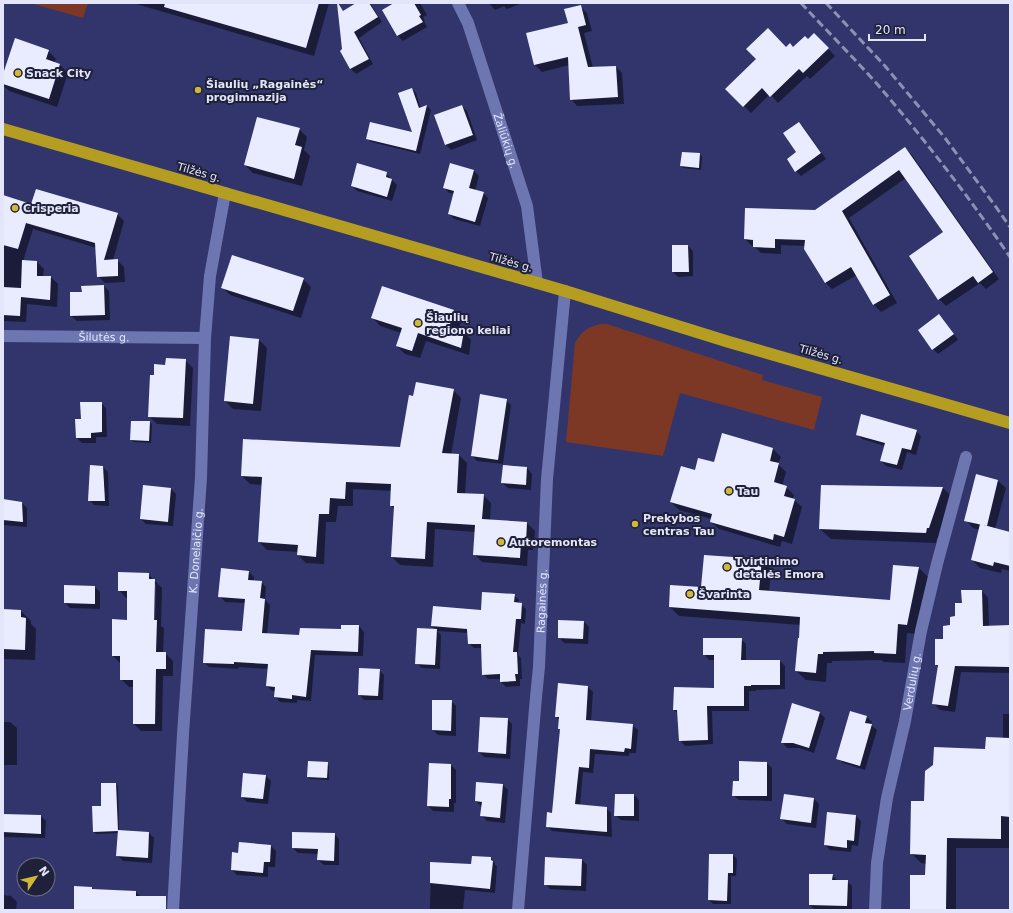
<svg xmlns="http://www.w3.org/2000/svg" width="1013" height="913" viewBox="0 0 1013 913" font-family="'DejaVu Sans',sans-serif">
<rect width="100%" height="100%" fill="#31356b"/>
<g fill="#7c3824">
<path d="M30 3H88L83 18Z"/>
<path d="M599 324H607L763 375 762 380 822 397 814 430 680 393 663 456 566 442 575 343C583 330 586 329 599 324Z"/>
</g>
<g fill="#0007" fill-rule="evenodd">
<path d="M133 3H329L314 56Z"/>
<path d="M358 3H370L382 22 359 38 373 64 356 74 351 69 341 51 343 50 338 5 344 12Z"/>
<path d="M396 3H420L427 15 423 17 425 21H424L427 27 403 41 398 36 383 10Z"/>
<path d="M489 3H519L520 4 507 9 504 6 495 10Z"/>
<path d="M580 6 587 13 592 31 584 33 593 68 616 67 622 73 624 104 577 106 571 99 569 65 542 72 535 65 527 33 569 23Z"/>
<path d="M814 34 835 56 810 79 807 76 778 103 770 94 751 113 727 89 786 48H793L808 40Z"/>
<path d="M48 51 56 59 54 63 60 65 68 73 57 107 9 91 3 85V77Z"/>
<path d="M412 89 416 93 421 109 427 106 431 110 420 154 371 142 367 138 413 133Z"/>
<path d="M462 106 467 111 477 140 451 150 446 145 435 115Z"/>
<path d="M799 123 804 128 826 159 801 176 796 171Z"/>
<path d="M299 129 307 137 304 150 310 156 302 186 253 173 245 165Z"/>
<path d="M905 148 912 155 999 279 986 289 980 283 946 306 939 299 910 257 944 233 906 178 849 218 897 303 881 312 874 305 857 275 832 289 825 282 806 246 781 245V254L761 253 754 246H752L745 239 816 211Z"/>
<path d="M682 153 700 154 702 157 701 170 683 168 681 166Z"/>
<path d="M474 171 479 176 475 191 483 193 488 198 480 226 454 219 449 214 454 194 449 193 444 187Z"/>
<path d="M386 173 397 185 392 201 357 191 352 186Z"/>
<path d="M3 197 32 205 117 214 124 221 113 260H117L124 267 125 282 105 283 98 276 97 248 33 229 23 261 37 262 44 269 43 277H51L58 284 57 307 27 304 26 322 3 321Z"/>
<path d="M688 246 693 251V276L678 277 673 272Z"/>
<path d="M303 279 311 287 301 318 230 295 222 287Z"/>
<path d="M104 286 109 291 110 320 77 321 71 316V293H83Z"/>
<path d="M382 287 454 311 462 319 458 331 464 332 471 340 469 355 426 341 420 358 405 354 397 346 401 333 380 326 373 318Z"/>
<path d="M939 315 944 320 958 340 938 354 933 349Z"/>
<path d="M259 340 267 348 261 411 233 409 225 401Z"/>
<path d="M185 360 193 368 190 426 157 424 149 416 155 376Z"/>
<path d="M453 390 461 398 451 455H459L467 463 465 494 483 495 491 503 490 520 527 523 535 531 533 550H528L527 566 482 562 474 554 476 532 435 529 433 567 400 565 392 557 394 509 391 505 392 491 353 489V506H338L336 522H326L324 564 306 563 298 555 299 552 267 550 259 542 263 485 250 484 242 476 401 448 414 397Z"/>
<path d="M506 400 511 405 503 464 477 461 472 456Z"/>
<path d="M101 403 106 408 107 437H96V443H82L77 438 82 420Z"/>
<path d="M150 422 152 425 151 443 134 442 131 440Z"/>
<path d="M916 431 921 436 916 455 907 452 902 470 886 466 881 461 885 446 862 439 857 434Z"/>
<path d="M773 449 781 457 778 464 786 472 782 486 786 487 794 495 793 499 802 507 792 544 782 541 780 547 719 529 711 522 712 519 679 510 671 502 695 471 714 463Z"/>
<path d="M103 467 108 472 109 506 94 505 89 500Z"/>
<path d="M527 468 532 474 531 490 508 488 502 483Z"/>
<path d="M998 481 1006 488 995 529 1010 533V571L1002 569 1001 573 980 568 972 560 979 530 973 528 966 520Z"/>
<path d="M822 486 943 488 953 498 939 538H937L936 543 831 539 820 529Z"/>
<path d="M171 489 176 494 173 526 146 524 141 519Z"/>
<path d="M3 500 22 503 27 508V527L3 525Z"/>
<path d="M761 560 771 569 769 592 891 601 919 568 928 577 917 634 907 633 905 663 884 662 881 660 832 661V663H827L826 682 806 680 796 671 801 625 679 616 670 607 702 588Z"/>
<path d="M249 572 254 577V581L261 582 266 587 265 600 270 605 267 634 300 636 342 630 359 626 364 632 363 656 315 655 311 701 297 700V703L280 702 275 696 276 691H272L267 686 269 669 239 667 238 669 209 667 204 662 243 633 245 603 225 602 220 596Z"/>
<path d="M148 574 162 588 161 626 164 628 163 653H165L173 661V676H163L162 731H141L134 724V687H129L121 679 120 663 113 656 128 621V598H126L119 590ZM154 583 156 585 155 625H153Z"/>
<path d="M95 587 100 592V609L70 608 65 603Z"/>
<path d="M982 591 988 598 989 626H1010V673L961 672 955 712 940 710 933 703 938 668 936 665 944 640 963 604Z"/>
<path d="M514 595 519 600V604H521L526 609 525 624 521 623 518 655 521 658 522 679H520V686L506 687 501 682V679H488L483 674 482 648H474L469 643V633L437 631 441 635 440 669 422 668 416 663 436 630 432 626 482 611Z"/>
<path d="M3 610 21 611 31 621V624L36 629 35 660 3 659Z"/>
<path d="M584 622 589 627 588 644 564 643 559 637Z"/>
<path d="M741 639 746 644V661H780L785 666V689L756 690V691H749V711H712L713 744 685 746 680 740 679 714 674 710 715 689V660H709L704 654Z"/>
<path d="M379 670 384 675 383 700H364L359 694Z"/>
<path d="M588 687 593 692 591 721 632 725 638 730 636 753H629V756L595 754 593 773 583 772 580 805 606 808 611 813 612 837 552 831 547 826 553 814 561 730 559 728 560 720 556 717Z"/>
<path d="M433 701H451L456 706V736L438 735 433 730Z"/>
<path d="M819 712 825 718 814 753 799 748H787L782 742Z"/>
<path d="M1003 714H1010V848H956V910H911L926 876 927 864 921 863 911 853 925 802 986 750 1003 739Z"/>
<path d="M867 717 872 722 871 725 877 730 865 770 843 763 838 758Z"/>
<path d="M507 719 512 724 510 759 484 757 479 752Z"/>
<path d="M3 722H10L17 728V765H3Z"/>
<path d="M327 763 329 766V780L310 779 308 777Z"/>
<path d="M767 763 772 768V801L739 800 733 795 740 782Z"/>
<path d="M451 765 456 770V803H454V812L433 811 428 805Z"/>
<path d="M266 776 271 781 268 804 247 802 242 797Z"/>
<path d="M116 784 118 786 119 831 149 833 154 838 152 863 123 861 118 856 119 833 96 834 94 832 102 807Z"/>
<path d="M503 785 508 790 505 823 487 821 482 816V806H481L476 801Z"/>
<path d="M634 795 639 800V821L621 820 615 815Z"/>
<path d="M814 799 819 804 816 828 787 824 782 819Z"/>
<path d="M3 815 41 816 46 821 45 838 3 837Z"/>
<path d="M856 816 861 821 858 846 852 845 851 852 830 850 825 845Z"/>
<path d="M334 834 339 839V865H324L318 860 319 854 298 853 293 848Z"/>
<path d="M271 846 276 851 275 867H268V877L237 875 232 870 239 854Z"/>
<path d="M710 855H733L737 859 736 876H731V904H713L709 900Z"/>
<path d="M491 858 495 863V865L497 866 495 893 465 890 463 910H430L431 863 472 865Z"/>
<path d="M546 858 582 860 587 865 586 891 550 889 545 884Z"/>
<path d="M832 875 838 881H847L852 886V910H815L810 905Z"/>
<path d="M92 888 95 890 136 892 140 896 146 910H75Z"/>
<path d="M3 895 11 896 17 902 16 910H3Z"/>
<path d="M719 909 739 910H719Z"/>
</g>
<g fill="#e9ecfe">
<path d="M165 3H319L306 48 164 7Z"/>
<path d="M337 3H338L343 11 356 3H369L378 17 354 32 369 59 350 69 340 51 342 49Z"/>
<path d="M394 3H414L421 15 419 16 423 22 397 36 382 10Z"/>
<path d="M581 5 586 25 578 27 588 67 616 66 618 97 570 100 568 57 534 65 526 33 568 23 564 9Z"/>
<path d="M768 28 786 47 790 43 793 47 805 36 808 39 814 33 829 48 803 73 799 69 770 97 762 88 743 107 725 89 756 59 746 49Z"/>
<path d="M15 38 49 50 46 59 60 64 49 99 3 84V74Z"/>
<path d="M412 88 419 108 427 105 416 151 366 139 370 122 412 132 398 93Z"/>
<path d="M462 105 473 135 445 145 434 115Z"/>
<path d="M257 117 300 128 295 145 302 147 294 179 244 165Z"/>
<path d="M799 122 821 153 795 172 787 159 796 152 783 133Z"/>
<path d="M905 147 993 272 978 283 973 276 938 300 909 256 943 232 899 170 842 211 890 295 873 305 851 267 825 283 804 249 805 240 775 239V248L753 247V240L744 239 745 208 815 210Z"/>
<path d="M682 152 700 153 699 168 680 166Z"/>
<path d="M357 163 387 172 386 177 392 179 387 197 351 186Z"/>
<path d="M450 163 474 170 469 188 484 192 475 222 448 214 454 191 443 188Z"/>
<path d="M36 189 118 213 104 260 118 259V276L97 277 95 243 26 223 18 249 3 245V195L31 204Z"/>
<path d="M672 245H688L689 272H672Z"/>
<path d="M232 255 304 278 293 311 221 288Z"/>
<path d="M22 260 37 261V276H51L50 300 21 297 20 316 3 315V287L21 288Z"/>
<path d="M104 285 105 315 70 316V292H82L81 286Z"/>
<path d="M382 286 454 310 449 328 464 331 461 348 418 333 412 351 396 346 402 328 371 318Z"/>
<path d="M939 314 954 334 932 350 918 330Z"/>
<path d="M230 336 259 339 253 404 224 401Z"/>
<path d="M166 358 186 359 183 418 148 417 150 375H154V364L165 365Z"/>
<path d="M416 382 454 389 442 453 459 454 457 493 484 494 482 519 527 522 526 543 521 542 520 558 473 555 475 525 427 522 425 559 391 557 394 506H390L391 484 346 482 345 499 330 498 329 514H319L316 557 297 555 298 545 258 542 262 477 241 476 243 439 400 447 409 395 413 396Z"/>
<path d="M480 394 507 399 498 460 471 456Z"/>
<path d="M80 402H102V432L91 433V438H76L75 419H81Z"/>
<path d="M861 414 917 430 911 450 902 448 897 465 880 461 885 443 856 435Z"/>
<path d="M131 421H150L149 441 130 440Z"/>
<path d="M722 433 773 448 770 461 779 463 774 482 787 486 784 496 795 499 784 537 774 534 773 540 710 522 712 514 670 502 681 466 695 470 698 458 714 462Z"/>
<path d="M90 465 103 466 105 501H88Z"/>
<path d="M503 465 527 467 526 485 501 483Z"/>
<path d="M976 474 998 480 987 526 964 521Z"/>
<path d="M143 485 171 488 168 522 140 519Z"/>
<path d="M821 485 885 486 943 487 929 528H927L926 533 819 529Z"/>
<path d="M3 499 22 502 23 522 3 520Z"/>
<path d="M980 524 1010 532V566L994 562 993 566 971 560Z"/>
<path d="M704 555 762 559 759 590 890 600 893 565 919 567 907 625 898 624 896 654 874 653V651L823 652V654H818L816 673 795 671 798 638H799L800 617 669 607 670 585 701 587Z"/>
<path d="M221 568 249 571 248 580 262 581 260 598 265 599 262 633 299 635 300 628 341 629V625H359L358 652 311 650 306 697 292 695V699L274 697 275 687 266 686 268 664 234 662V664L203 663 205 629 242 631 245 599 218 597Z"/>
<path d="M118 572 149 573V579H155L154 620H157L156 652H166V669H156L155 724H133V680H120V656H112V619L127 620V591H118Z"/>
<path d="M64 585 95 586V604L64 603Z"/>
<path d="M961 590H982L983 626 1010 625V667L955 666 948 706 932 704 938 665H935V639H943V626L950 625V617L955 616V603H962Z"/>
<path d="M482 592 515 594 514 602 522 603 521 619H516L513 652H517L518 674H515L516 681 500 682V674L482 675 481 644H468L467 629 431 626 433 606 481 610Z"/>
<path d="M3 609 21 610V617L26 618 25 650 3 649Z"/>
<path d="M558 620 584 621 583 639 558 638Z"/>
<path d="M417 628 437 629 435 665 415 664Z"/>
<path d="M703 638H742L741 660H780V685H751V686H744V706H707L708 740 679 741 677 710H673L674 687 714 688V655H703Z"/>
<path d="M359 668 380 669 378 696 358 695Z"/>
<path d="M558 683 588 686 586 720 633 724 631 749 625 748 624 752 590 749 589 768 579 767 575 804 607 807V832L546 827 547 812 552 813 560 729H558L559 717H555Z"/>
<path d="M432 700H452L451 731 432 730Z"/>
<path d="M792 703 820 712 809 748 793 743H781Z"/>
<path d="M850 711 867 716 865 723 872 724 860 766 836 759Z"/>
<path d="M480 717 508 718 506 754 478 752Z"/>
<path d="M986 737 1010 738V817L1001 816V839L947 838 946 910H910V875H925L926 855 910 854 911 801H924L925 771 933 765 934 747 985 749Z"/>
<path d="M308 761 328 762 327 778 307 777Z"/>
<path d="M739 761 767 762V796H732L733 781H739Z"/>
<path d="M429 763 451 764V799H449V807L427 806Z"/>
<path d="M243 773 266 775 263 799 241 797Z"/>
<path d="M476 782 503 784 500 818 480 816 482 802 475 801Z"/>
<path d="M101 783H116L118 831 93 832 92 806H101Z"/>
<path d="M615 794H634V816H614Z"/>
<path d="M784 794 814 798 811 823 780 819Z"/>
<path d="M827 812 856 815 854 841 847 840V848L824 845Z"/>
<path d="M3 814 41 815V834L3 832Z"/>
<path d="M118 830 149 832 148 858 116 856Z"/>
<path d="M292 832 335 833 334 861 317 860 318 849 292 848Z"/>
<path d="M239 842 271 845 270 862H264L263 873 231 870 232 852 238 853Z"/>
<path d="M709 854H733V873H728L727 901 708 900Z"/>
<path d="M472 856 491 857V860L493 861 490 889 430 883V862L471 864Z"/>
<path d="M545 857 582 859 581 886 544 885Z"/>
<path d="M809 874H833L832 880H848L847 906 809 905Z"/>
<path d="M74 886 92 887V889L136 891V896H166V910H74Z"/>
</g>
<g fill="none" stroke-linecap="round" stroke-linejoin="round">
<g stroke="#6e76b1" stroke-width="12">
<path id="s1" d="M458 3 468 23 527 206 537 283"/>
<path id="s2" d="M3 336 205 338"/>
<path id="s3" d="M173 910 183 734 201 478 205 338 210 276 225 193"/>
<path id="s4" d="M518 910 536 697 539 667 547 479 565 291"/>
<path id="s5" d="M875 910 877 863 887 798 905 721 921 631 937 564 966 457"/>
</g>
<path stroke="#b49d21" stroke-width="12" d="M3 129 565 291 729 342 1010 423"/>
<g stroke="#8d90b5" stroke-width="3" stroke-dasharray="8 4" stroke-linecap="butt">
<path d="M801 3C826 30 853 57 878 85 925 140 969 197 1010 257"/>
<path d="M826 3 885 66 945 138 996 207 1010 227"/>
</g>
</g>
<g fill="#d1b736" stroke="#1e2139" stroke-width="1.5">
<circle cx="18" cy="73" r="4"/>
<circle cx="198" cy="90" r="4"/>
<circle cx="15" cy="208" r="4"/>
<circle cx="418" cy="323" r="4"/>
<circle cx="729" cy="491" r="4"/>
<circle cx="635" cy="524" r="4"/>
<circle cx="501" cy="542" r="4"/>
<circle cx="727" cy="567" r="4"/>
<circle cx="690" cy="594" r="4"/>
</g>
<g text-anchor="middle" stroke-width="4" stroke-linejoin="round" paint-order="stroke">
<g font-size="11" font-weight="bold" fill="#e3e6fa" stroke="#1e2139" text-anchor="start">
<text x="26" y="77">Snack City</text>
<text x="206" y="88">Šiaulių „Ragainės“<tspan x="206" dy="13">progimnazija</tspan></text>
<text x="23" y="212">Crisperia</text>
<text x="426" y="321">Šiaulių<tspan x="426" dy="13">regiono keliai</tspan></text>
<text x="737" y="495">Tau</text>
<text x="643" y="522">Prekybos<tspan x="643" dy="13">centras Tau</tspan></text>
<text x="509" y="546">Autoremontas</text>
<text x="735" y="565">Tvirtinimo<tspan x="735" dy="13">detalės Emora</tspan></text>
<text x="698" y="598">Švarinta</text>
</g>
<g font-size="11" fill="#e3e6fa" stroke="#1e2139">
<text dy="4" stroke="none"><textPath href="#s1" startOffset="146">Žaliūkių g.</textPath></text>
<text transform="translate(199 172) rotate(16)" y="4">Tilžės g.</text>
<text transform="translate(511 262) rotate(16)" y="4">Tilžės g.</text>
<text dy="4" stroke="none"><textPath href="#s2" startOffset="101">Šilutės g.</textPath></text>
<text transform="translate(821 354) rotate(16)" y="4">Tilžės g.</text>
<text dy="4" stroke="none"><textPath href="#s3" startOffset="360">K. Donelaičio g.</textPath></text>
<text dy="4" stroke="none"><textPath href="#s4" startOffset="310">Ragainės g.</textPath></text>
<text dy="4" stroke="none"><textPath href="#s5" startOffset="232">Verdulių g.</textPath></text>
</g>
</g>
<rect width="1013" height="913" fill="none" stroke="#e3e6fa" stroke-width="8"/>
<g transform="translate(36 877) rotate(55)"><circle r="19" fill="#1e2139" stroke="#6d7086"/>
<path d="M0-3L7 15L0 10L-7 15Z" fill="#d1b736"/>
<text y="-6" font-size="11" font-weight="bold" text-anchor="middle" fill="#e3e6fa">N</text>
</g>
<path d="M869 34v6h56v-6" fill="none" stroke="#e3e6fa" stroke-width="2"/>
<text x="875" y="34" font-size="12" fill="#e3e6fa" stroke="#1e2139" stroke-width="3" paint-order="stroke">20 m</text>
</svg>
